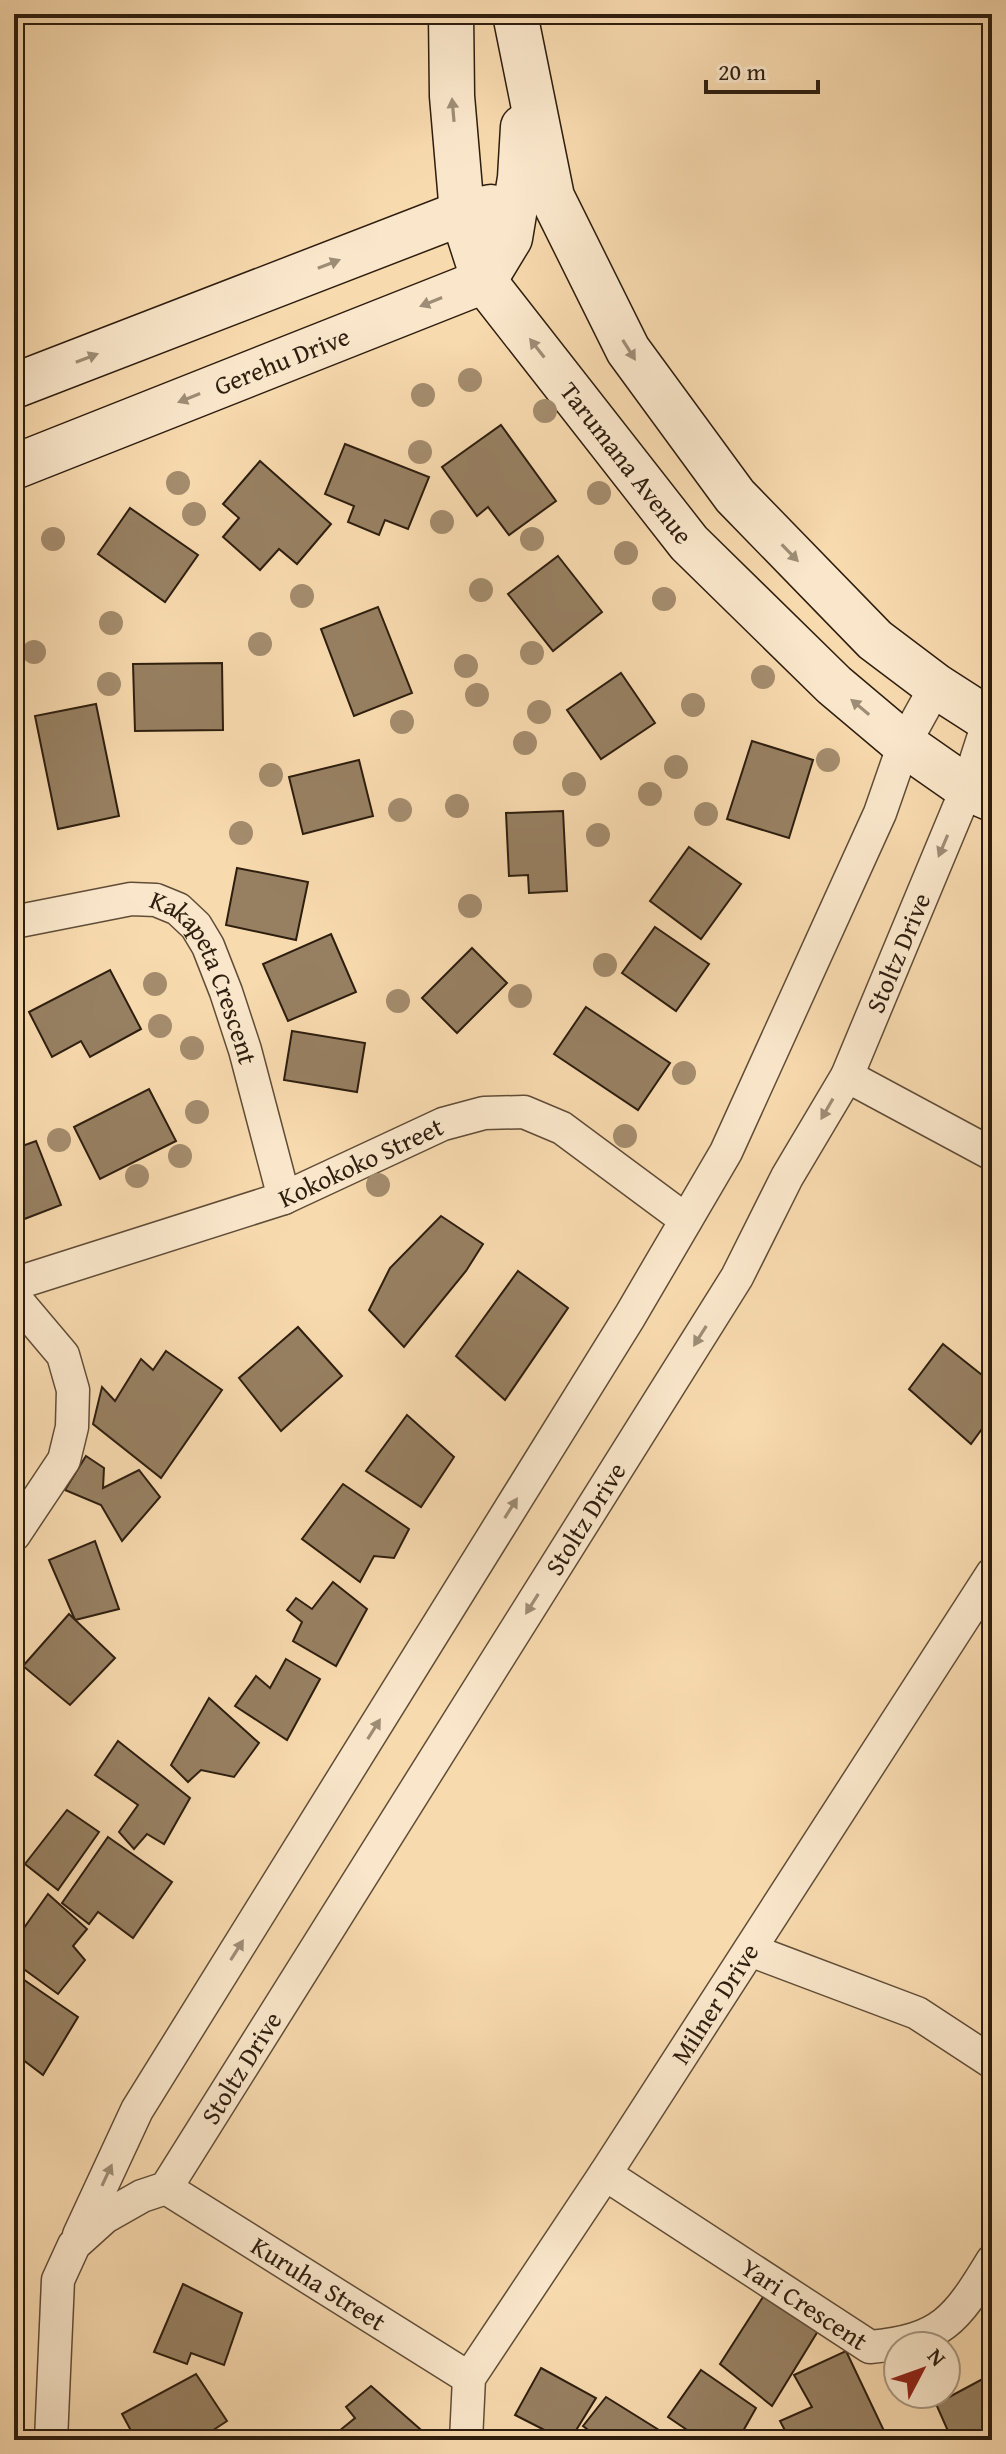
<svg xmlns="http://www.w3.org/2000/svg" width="1006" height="2454" viewBox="0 0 1006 2454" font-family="'Gentium Book Plus',serif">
<rect width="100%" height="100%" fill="#f8daaf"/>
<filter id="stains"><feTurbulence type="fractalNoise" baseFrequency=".0025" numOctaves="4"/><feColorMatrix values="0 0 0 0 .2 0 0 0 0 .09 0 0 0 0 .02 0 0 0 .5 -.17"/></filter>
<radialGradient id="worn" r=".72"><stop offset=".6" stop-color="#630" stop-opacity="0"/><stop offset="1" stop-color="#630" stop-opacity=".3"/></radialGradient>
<g fill="#978062" stroke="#2e1e0f" stroke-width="2">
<path d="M501 425 556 501 509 535 488 507 477 516 442 467Z"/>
<path d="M345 444 429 477 408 529 385 520 379 535 348 522 354 506 325 494Z"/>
<path d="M260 461 331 524 297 564 279 549 260 570 223 537 239 518 223 504Z"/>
<path d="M130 508 198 555 165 602 98 554Z"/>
<path d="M558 556 602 612 553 651 508 594Z"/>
<path d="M378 607 412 693 354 716 321 629Z"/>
<path d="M222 663 223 730 135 731 133 664Z"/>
<path d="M621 673 655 723 601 759 567 710Z"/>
<path d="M96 704 119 816 58 829 35 716Z"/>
<path d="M752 741 813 760 789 838 727 819Z"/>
<path d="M359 760 373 816 303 834 289 777Z"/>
<path d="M563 811 567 891 529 893 528 875 509 876 506 813Z"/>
<path d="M689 847 741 884 701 939 650 901Z"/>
<path d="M237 868 308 882 296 940 226 925Z"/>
<path d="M655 927 709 964 676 1011 622 973Z"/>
<path d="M331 934 356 992 288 1021 263 964Z"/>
<path d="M472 948 507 983 457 1033 422 998Z"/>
<path d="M110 970 141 1029 90 1057 81 1041 52 1057 29 1012Z"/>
<path d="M586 1007 670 1063 638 1110 554 1054Z"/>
<path d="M292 1031 365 1043 357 1092 284 1080Z"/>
<path d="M149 1089 176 1141 100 1179 74 1127Z"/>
<path d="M36 1141 61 1205 14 1223V1149Z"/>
<path d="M441 1216 483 1244 466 1271 404 1347 369 1310 390 1268Z"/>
<path d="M518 1271 568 1308 505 1400 456 1356Z"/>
<path d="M298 1327 342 1376 281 1431 239 1378Z"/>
<path d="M943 1344 992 1383V1415L971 1444 909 1389Z"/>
<path d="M166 1351 222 1390 161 1478 93 1424 102 1387 115 1401 141 1359 153 1370Z"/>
<path d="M407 1415 454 1457 421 1507 366 1471Z"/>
<path d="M86 1456 104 1468 103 1488 139 1470 160 1497 122 1541 101 1505 65 1490Z"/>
<path d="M343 1484 409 1529 394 1558 374 1556 360 1582 302 1539Z"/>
<path d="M95 1541 119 1609 75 1620 49 1560Z"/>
<path d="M333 1582 367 1609 336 1666 293 1641 302 1622 287 1610 296 1598 312 1609Z"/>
<path d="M69 1614 115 1658 70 1705 23 1666Z"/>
<path d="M286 1659 320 1679 287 1740 235 1706 256 1676 270 1688Z"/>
<path d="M209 1698 259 1743 234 1777 201 1770 188 1782 171 1765Z"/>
<path d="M118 1741 190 1798 164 1844 147 1834 134 1849 119 1832 138 1805 95 1775Z"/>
<path d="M67 1810 99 1832 58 1890 25 1864Z"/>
<path d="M108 1837 172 1882 133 1938 98 1912 89 1924 62 1903Z"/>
<path d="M48 1894 87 1929 73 1946 85 1960 58 1994 14 1962V1942Z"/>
<path d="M14 1973 78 2017 43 2075 14 2053Z"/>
<path d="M183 2284 242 2313 224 2365 191 2353 187 2364 154 2352Z"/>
<path d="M760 2294 818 2331 772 2406 720 2364 763 2297Z"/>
<path d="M846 2351 886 2435 877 2440H790L780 2421 812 2407 794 2375Z"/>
<path d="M541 2368 596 2398 570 2440H564L515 2415Z"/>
<path d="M701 2370 756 2408 738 2440H702L668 2417Z"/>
<path d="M196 2374 227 2421 198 2440H136L122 2414Z"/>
<path d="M992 2374V2440H952L936 2404Z"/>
<path d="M371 2386 420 2429 407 2440H347L339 2431 355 2418 346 2407Z"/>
<path d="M606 2397 675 2440H597L599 2438 583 2426Z"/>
</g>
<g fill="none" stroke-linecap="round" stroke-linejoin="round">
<defs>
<g id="street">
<path id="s1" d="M14 922 131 899 156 900 178 909 196 926 208 946 226 992 245 1050 284 1198"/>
<path d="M847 1076 992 1154"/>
<path id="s2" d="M14 1284 284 1198 443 1124 484 1113 524 1112 562 1128 686 1220"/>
<path d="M14 1297 63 1355 73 1390 72 1427 64 1460 14 1535"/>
<path d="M750 1950 917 2013 992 2062"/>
<path id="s3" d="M605 2174 870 2347C942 2340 956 2320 992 2261"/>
<path id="s4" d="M166 2188 469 2378"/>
<path d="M79 2235 137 2110 630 1316 726 1152 880 813 904 744 936 686"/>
<path id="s5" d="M51 2440 58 2280 74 2245 105 2217 142 2196 166 2188 737 1277 787 1177 847 1076 967 788 989 720"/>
<path id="s6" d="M466 2440 469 2378 605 2174 992 1574"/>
</g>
<g id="secondary">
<path id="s7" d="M451 14 452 96 462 213 484 281 689 543 834 685 904 744 967 788 992 799"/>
<path d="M515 14 552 197 628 350 735 496 875 640 936 686 992 722"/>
<path d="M14 386 462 213 491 207"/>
<path id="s8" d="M14 467 484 281 510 238 520 178 523 127"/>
</g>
</defs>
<use href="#street" stroke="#604d37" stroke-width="35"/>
<use href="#secondary" stroke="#2e1e0f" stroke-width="47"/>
<use href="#street" stroke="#fae7cb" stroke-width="32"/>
<use href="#secondary" stroke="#fae7cb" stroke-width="44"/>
</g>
<g fill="#a48c6d">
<circle cx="470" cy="380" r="12"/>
<circle cx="423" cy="395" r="12"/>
<circle cx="545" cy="411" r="12"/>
<circle cx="420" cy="452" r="12"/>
<circle cx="178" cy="483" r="12"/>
<circle cx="599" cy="493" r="12"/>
<circle cx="194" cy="514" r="12"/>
<circle cx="442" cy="522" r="12"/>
<circle cx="53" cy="539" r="12"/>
<circle cx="532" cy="539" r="12"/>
<circle cx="626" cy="553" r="12"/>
<circle cx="481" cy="590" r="12"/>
<circle cx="302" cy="596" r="12"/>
<circle cx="664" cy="599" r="12"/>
<circle cx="111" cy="623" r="12"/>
<circle cx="260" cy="644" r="12"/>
<circle cx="34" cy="652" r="12"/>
<circle cx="532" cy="653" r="12"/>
<circle cx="466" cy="666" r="12"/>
<circle cx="763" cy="677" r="12"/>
<circle cx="109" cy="684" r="12"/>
<circle cx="477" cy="695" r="12"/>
<circle cx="693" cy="705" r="12"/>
<circle cx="539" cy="712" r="12"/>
<circle cx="402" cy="722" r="12"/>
<circle cx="525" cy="743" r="12"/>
<circle cx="828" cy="760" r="12"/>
<circle cx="676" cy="767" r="12"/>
<circle cx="271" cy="775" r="12"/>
<circle cx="574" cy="784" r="12"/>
<circle cx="650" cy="794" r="12"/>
<circle cx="457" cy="806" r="12"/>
<circle cx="400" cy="810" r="12"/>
<circle cx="706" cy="814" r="12"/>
<circle cx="241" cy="833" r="12"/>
<circle cx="598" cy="835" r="12"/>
<circle cx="470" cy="906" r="12"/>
<circle cx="605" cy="965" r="12"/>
<circle cx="155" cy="984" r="12"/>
<circle cx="520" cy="996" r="12"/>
<circle cx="398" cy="1001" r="12"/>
<circle cx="160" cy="1026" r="12"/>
<circle cx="192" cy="1048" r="12"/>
<circle cx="684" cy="1073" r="12"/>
<circle cx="197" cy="1112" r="12"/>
<circle cx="625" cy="1136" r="12"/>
<circle cx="59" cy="1140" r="12"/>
<circle cx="180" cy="1156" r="12"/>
<circle cx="137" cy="1176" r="12"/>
<circle cx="378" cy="1185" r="12"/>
</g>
<defs><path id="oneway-solid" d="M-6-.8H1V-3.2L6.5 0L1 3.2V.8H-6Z" transform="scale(2)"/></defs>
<g fill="#9e8d76">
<use href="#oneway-solid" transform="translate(453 110) rotate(-95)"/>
<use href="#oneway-solid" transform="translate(329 264) rotate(-21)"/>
<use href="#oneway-solid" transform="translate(431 302) rotate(158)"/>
<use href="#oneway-solid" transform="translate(537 348) rotate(-128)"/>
<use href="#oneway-solid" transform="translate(629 350) rotate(58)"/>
<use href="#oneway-solid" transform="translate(87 358) rotate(-21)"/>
<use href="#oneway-solid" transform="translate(189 398) rotate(158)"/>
<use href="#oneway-solid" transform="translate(790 553) rotate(46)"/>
<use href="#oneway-solid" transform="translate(860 707) rotate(-140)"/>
<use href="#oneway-solid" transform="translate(943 846) rotate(113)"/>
<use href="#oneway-solid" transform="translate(827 1109) rotate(120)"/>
<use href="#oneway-solid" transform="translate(700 1336) rotate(122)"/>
<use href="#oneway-solid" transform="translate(511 1508) rotate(-58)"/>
<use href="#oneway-solid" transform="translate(532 1604) rotate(122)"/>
<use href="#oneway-solid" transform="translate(374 1729) rotate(-58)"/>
<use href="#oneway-solid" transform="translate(237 1950) rotate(-58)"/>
<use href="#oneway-solid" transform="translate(107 2175) rotate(-65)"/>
</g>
<g text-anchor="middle" stroke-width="6" stroke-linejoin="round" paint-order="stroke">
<g font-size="26" fill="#2e1e0f" stroke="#fae7cb">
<text dy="9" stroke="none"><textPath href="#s8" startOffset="288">Gerehu Drive</textPath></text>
<text dy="9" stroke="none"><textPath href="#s7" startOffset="502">Tarumana Avenue</textPath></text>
<text dy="9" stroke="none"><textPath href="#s5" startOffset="1746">Stoltz Drive</textPath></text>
<text dy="9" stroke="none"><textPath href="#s1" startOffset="240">Kakapeta Crescent</textPath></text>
<text dy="9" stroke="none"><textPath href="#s2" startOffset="368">Kokokoko Street</textPath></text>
<text dy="9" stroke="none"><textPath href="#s5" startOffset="1098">Stoltz Drive</textPath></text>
<text dy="9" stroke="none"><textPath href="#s6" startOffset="510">Milner Drive</textPath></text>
<text dy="9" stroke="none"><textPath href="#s5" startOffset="450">Stoltz Drive</textPath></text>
<text dy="9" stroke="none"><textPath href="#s4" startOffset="180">Kuruha Street</textPath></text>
<text dy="9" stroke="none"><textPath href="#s3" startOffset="238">Yari Crescent</textPath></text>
</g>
</g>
<rect width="1006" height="2454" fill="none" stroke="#f8daaf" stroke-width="48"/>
<rect x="16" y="16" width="974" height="2422" fill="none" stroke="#2e1e0f" stroke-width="4"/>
<rect x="24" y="24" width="958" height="2406" fill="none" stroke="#2e1e0f" stroke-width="2"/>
<g transform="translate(922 2370) rotate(49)"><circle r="38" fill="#fae7cb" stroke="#a89780" stroke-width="2"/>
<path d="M0-6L14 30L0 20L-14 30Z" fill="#8f2418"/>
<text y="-12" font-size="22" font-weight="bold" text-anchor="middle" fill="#2e1e0f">N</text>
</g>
<path d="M706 80v12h112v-12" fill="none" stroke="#2e1e0f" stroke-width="4"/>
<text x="718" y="80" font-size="24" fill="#2e1e0f" stroke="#fae7cb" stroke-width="6" paint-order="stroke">20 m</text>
<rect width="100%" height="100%" filter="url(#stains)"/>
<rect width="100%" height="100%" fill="url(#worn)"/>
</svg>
